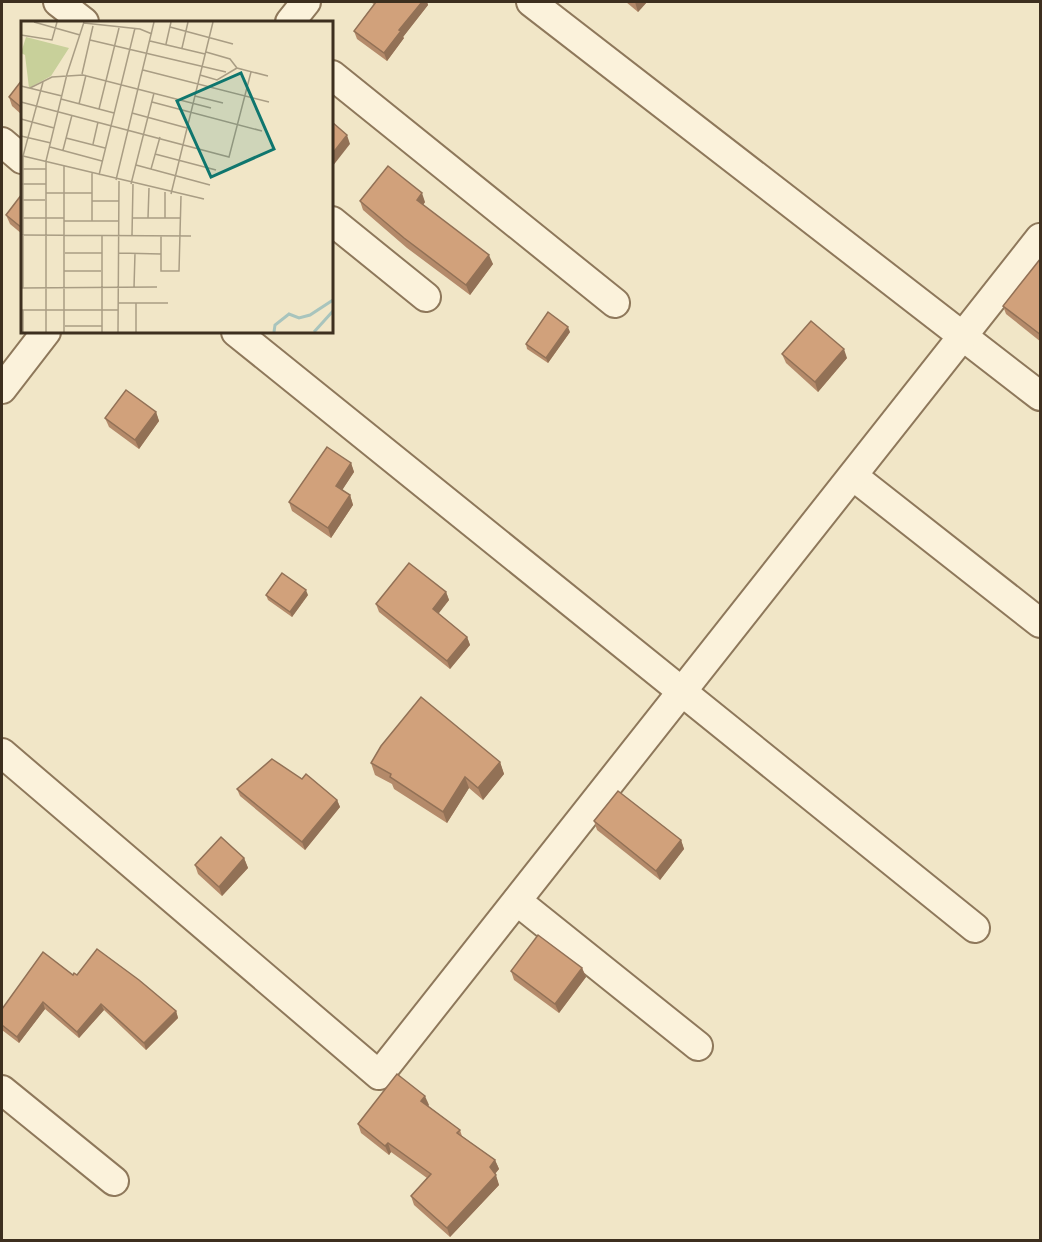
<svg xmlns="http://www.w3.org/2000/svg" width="1042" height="1242" viewBox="0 0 1042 1242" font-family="Lora,serif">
<rect width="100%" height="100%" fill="#f1e6c7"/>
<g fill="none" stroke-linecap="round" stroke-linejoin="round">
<defs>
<g id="street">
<path d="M58 2 84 22"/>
<path d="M531 2 1040 396"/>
<path d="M290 22 306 2"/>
<path d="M332 75 615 303"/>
<path d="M2 142 22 159"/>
<path d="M332 221 426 297"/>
<path d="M236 332 975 928"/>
<path d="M2 389 46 332"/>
<path d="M853 476 1040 623"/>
<path d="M2 753 379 1075 1040 238"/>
<path d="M517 901 698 1046"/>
<path d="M2 1090 114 1181"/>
</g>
</defs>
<use href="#street" stroke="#8e785b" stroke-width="32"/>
<use href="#street" stroke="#fbf2db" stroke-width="28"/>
</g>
<g fill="#b48a6a">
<path d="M370 2H427L428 5 403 37 404 38 387 61 357 39 354 31 374 4Z"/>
<path d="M626 2H647L638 12Z"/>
<path d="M22 80V115L12 106 9 97Z"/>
<path d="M22 194V234L10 224 6 215Z"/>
<path d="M360 201 425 202 423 205 493 264 470 295 407 248 363 210Z"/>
<path d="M1041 258V342L1006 314 1003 306Z"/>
<path d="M570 332 548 363 527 349 526 344Z"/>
<path d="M782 354 847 358 818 392 786 363Z"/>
<path d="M156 412 159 421 139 449 109 427 105 418Z"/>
<path d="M351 463 354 472 342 490 350 495 353 505 331 538 292 511 289 502Z"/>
<path d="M446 592 449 600 438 613 467 637 470 645 450 669 379 612 376 604Z"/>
<path d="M266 595H308L292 617 268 600Z"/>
<path d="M500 762 504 774 483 800 469 788 447 823 394 789 392 784 375 775 371 763Z"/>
<path d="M302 779 337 800 340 807 305 850 240 796 237 789Z"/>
<path d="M594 821 681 840 684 849 660 880 597 830Z"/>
<path d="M244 858 248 868 222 896 198 874 195 865Z"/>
<path d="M582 968 586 977 559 1013 514 980 511 971Z"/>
<path d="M73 975H77L176 1011 178 1018 146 1050 104 1010 79 1038 45 1009 19 1043 2 1030V1009Z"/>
<path d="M429 1105 428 1106 460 1130 462 1136 495 1160 499 1169 495 1174 499 1185 450 1237 414 1205 411 1196 427 1178 391 1152 389 1155 361 1133 358 1124Z"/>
</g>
<g fill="#927156">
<path d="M422 2H427L428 5 403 37 404 38 387 61 384 53 399 30Z"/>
<path d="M635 2H647L638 12Z"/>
<path d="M347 135 350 144 332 167V154Z"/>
<path d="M422 193 425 202 420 209 417 200Z"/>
<path d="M489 255 493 264 470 295 466 285Z"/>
<path d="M568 327 570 332 548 363 546 358Z"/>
<path d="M844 349 847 358 818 392 815 382Z"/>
<path d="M156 412 159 421 139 449 135 440Z"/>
<path d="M351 463 354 472 339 495 336 486Z"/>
<path d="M350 495 353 505 331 538 328 528Z"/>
<path d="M306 590 308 595 292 617 290 612Z"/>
<path d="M446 592 449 600 436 617 433 609Z"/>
<path d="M467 637 470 645 450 669 447 661Z"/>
<path d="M500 762 504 774 483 800 478 788Z"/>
<path d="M465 777 469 788 447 823 443 812Z"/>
<path d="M337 800 340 807 305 850 302 842Z"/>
<path d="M681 840 684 849 660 880 656 871Z"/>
<path d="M244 858 248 868 222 896 219 887Z"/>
<path d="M582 968 586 977 559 1013 555 1004Z"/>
<path d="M43 1002 45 1009 19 1043 17 1037Z"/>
<path d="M101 1004 104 1010 79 1038 77 1032Z"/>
<path d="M176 1011 178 1018 146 1050 144 1043Z"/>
<path d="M425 1096 429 1105 425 1110 421 1101Z"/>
<path d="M388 1143 391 1152 389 1155 385 1146Z"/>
<path d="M495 1160 499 1169 493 1176 490 1167Z"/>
<path d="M496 1175 499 1185 450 1237 447 1228Z"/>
</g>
<g fill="#d1a17b" stroke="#927156" stroke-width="1.5">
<path d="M376 2H422L399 30 401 31 384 53 354 31Z"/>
<path d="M22 80V108L9 97Z"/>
<path d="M332 122 347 135 332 154Z"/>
<path d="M388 166 422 193 417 200 489 255 466 285 404 238 360 201Z"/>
<path d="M22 194V228L6 215Z"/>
<path d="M1041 258V335L1003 306Z"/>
<path d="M548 312 568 327 546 358 526 344Z"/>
<path d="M811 321 844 349 815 382 782 354Z"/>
<path d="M126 390 156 412 135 440 105 418Z"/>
<path d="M327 447 351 463 336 486 350 495 328 528 289 502Z"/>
<path d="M409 563 446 592 433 609 467 637 447 661 376 604Z"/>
<path d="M282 573 306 590 290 612 266 595Z"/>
<path d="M421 697 500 762 478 788 465 777 443 812 390 777 391 774 371 763 381 746Z"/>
<path d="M272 759 302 779 306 774 337 800 302 842 237 789Z"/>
<path d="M618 791 681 840 656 871 594 821Z"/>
<path d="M221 837 244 858 219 887 195 865Z"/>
<path d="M538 935 582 968 555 1004 511 971Z"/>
<path d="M97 949 139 980 176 1011 144 1043 101 1004 77 1032 43 1002 17 1037 2 1025V1009L43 952 73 975 74 973 77 975Z"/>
<path d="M397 1074 425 1096 421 1101 460 1130 457 1133 495 1160 490 1167 496 1175 447 1228 411 1196 431 1174 388 1143 385 1146 358 1124Z"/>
</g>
<g transform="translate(21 21)">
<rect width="312" height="312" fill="#f1e6c7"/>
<path d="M5 16 48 27 30 55 8 67 4 34 0 32Z" fill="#c8d09a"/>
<path fill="none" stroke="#a8c4bd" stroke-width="3" d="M253 311 254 304 268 293 278 297 289 294 312 279M293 311 312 290"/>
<path fill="none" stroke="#a99d84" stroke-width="1.5" d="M13 1 59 14M63 2 119 8 131 13M149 6 212 23M0 14 31 19 36 1M69 19 205 51M129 20 184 33M145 23 150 1M161 27 167 1M185 31 209 38 216 47 247 55M122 49 248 81M61 53 72 5M179 54 196 59 216 47M0 65 41 75M9 67 31 56 62 54 190 87M174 75 202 82M40 78 93 92M0 81 208 136 230 51M131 81 241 110M58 83 65 54M78 88 98 7M111 92 166 107M0 98 33 107M0 115 30 122M45 117 84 127M72 123 77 101M29 126 81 140M42 129 51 94M134 133 195 149M2 135 183 178M115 144 189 164M43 145V311M2 148H25M130 148 139 116M71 152V200M78 154 114 7M95 159 133 1M0 163H25M110 163 133 72M144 171V197M25 172H71M150 173 192 1M2 179H24M71 180H98M2 197H43M111 197H159M127 197 128 167M43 200H98M0 214 170 215M111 214 112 163M140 215V250H158L160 175M44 232H81M98 232 140 233M43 250H80M0 267 136 266M2 267V135L22 61M113 267 114 232M97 282H147M115 282V311M0 289H97M44 305H81M2 311V289M25 311V140L46 53 63 1M81 311V215M97 311 98 160"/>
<path fill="#0f766e" fill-opacity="0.15" stroke="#0f766e" stroke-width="3" d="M220 52 253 128 190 156 156 80Z"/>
<rect width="312" height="312" fill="none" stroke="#3d2f1f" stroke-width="3"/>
</g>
<rect width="1042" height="1242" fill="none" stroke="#3d2f1f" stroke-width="6"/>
</svg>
